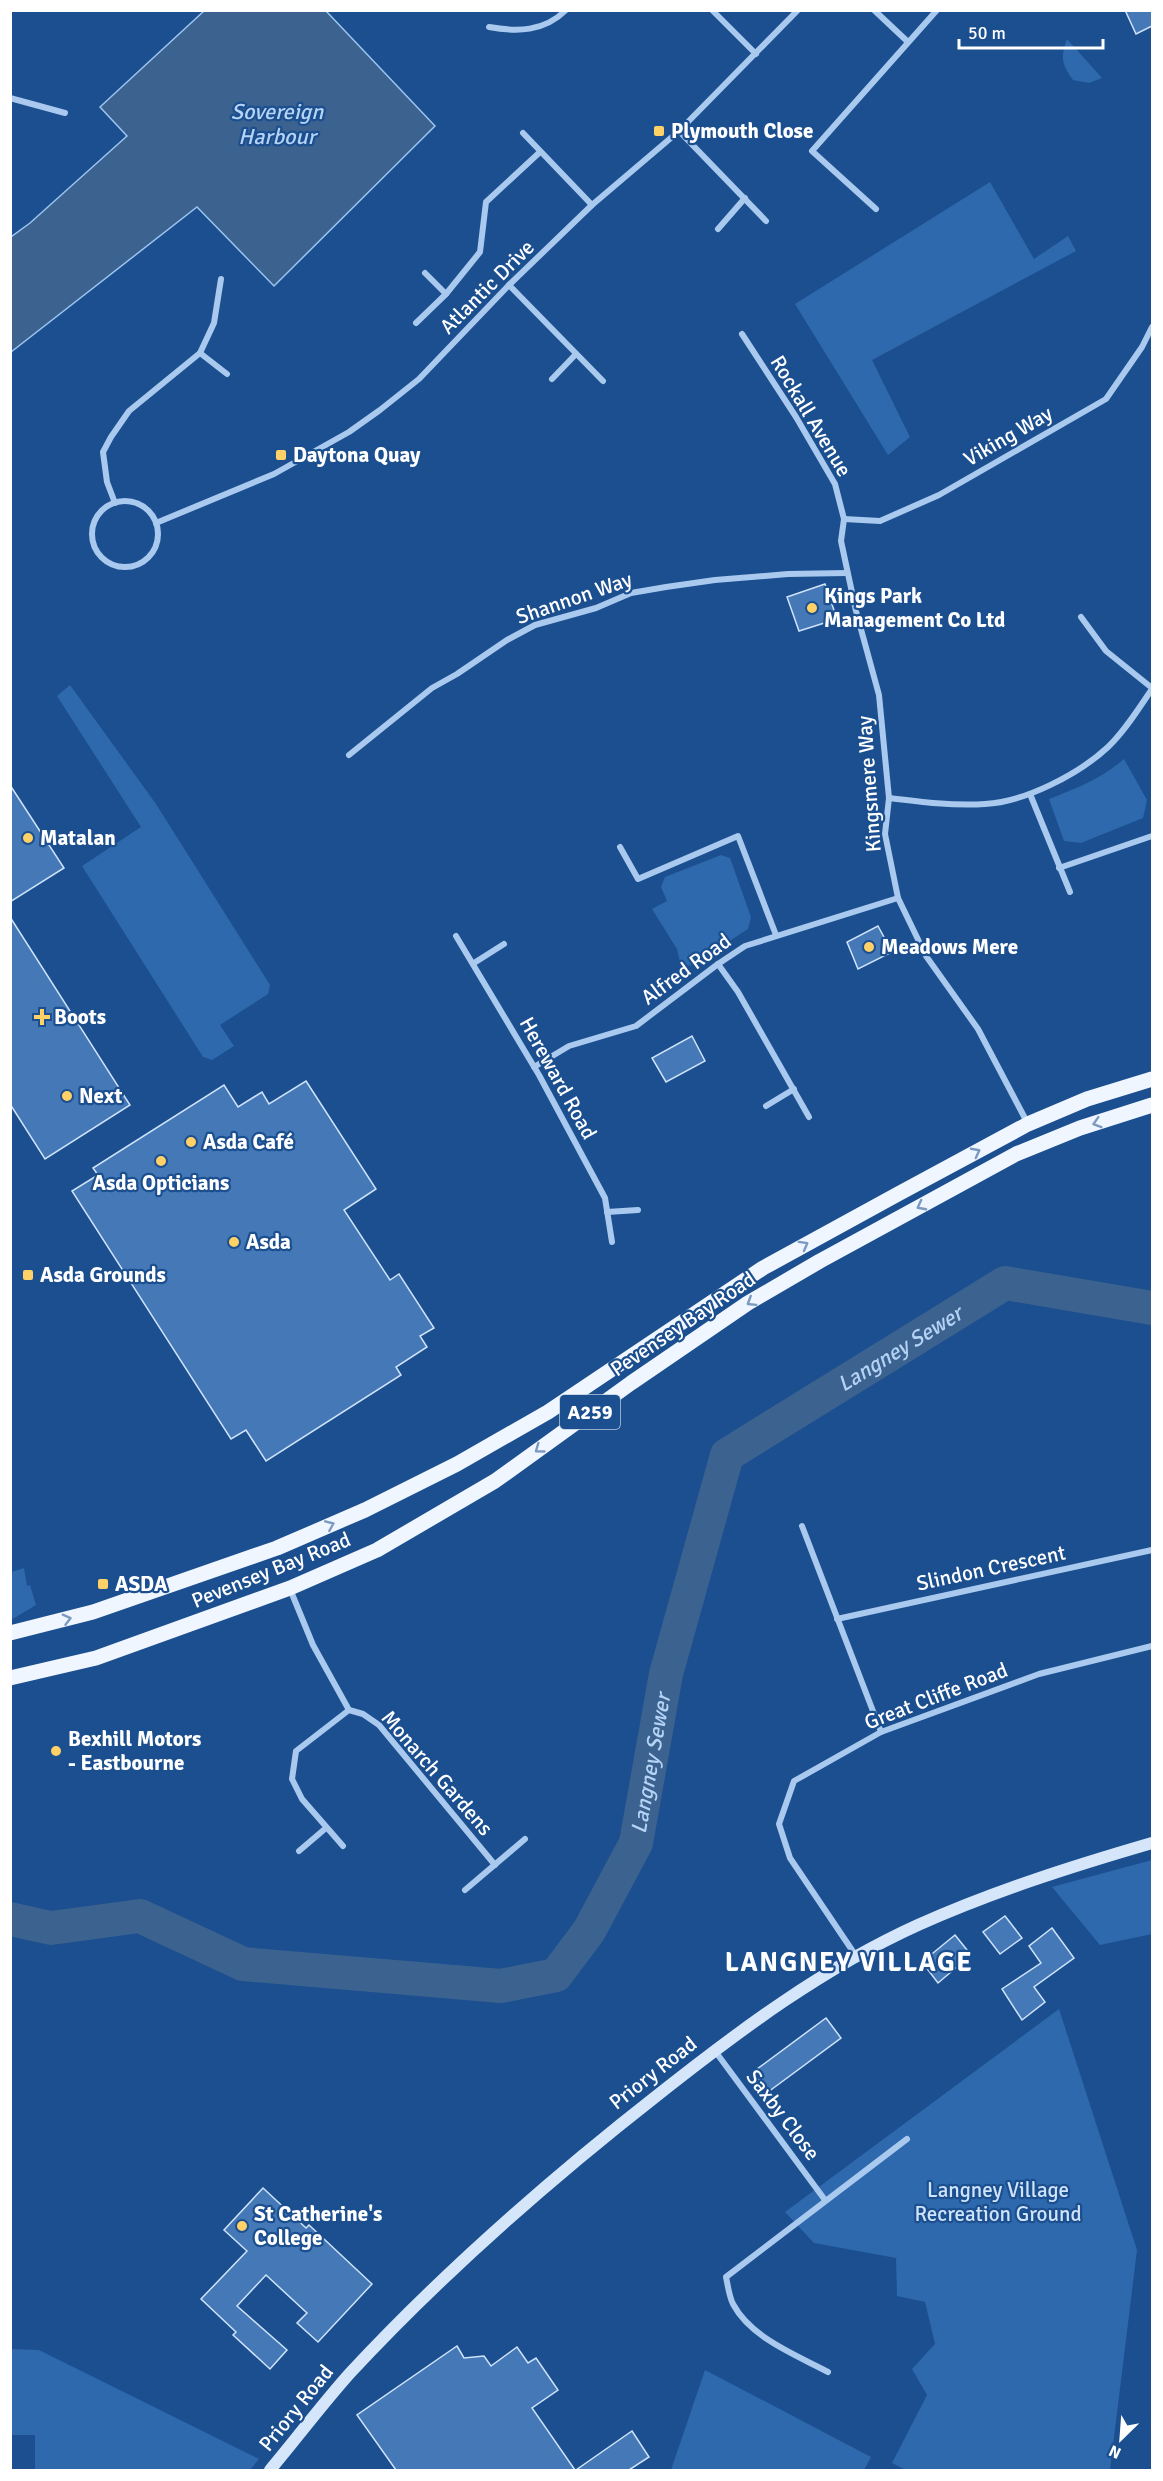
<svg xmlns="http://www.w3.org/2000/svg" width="1163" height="2481" viewBox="0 0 1163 2481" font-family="Signika,sans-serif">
<rect width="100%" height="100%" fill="#1b4f8f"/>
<g fill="#2e69ad">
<path d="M1067 39 1102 78 1089 83 1073 80C1062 65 1060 57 1067 39Z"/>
<path d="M990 182 1034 259 1068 236 1076 251 872 360 910 437 888 455 795 304Z"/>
<path d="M70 685 156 804 270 985 268 994 220 1025 234 1046 212 1060 203 1057 82 866 141 827 57 696Z"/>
<path d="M1124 759 1147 800 1143 818 1081 843 1064 841 1049 799C1077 788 1101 779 1124 759Z"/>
<path d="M721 855 730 858 751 917 748 929 693 965 686 966 680 962 677 949 652 909 667 901 661 887 665 877Z"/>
<path d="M24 1568 27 1586 30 1585 36 1605 11 1620V1572Z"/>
<path d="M1152 1860V1934L1100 1945 1052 1887Z"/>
<path d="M1059 2009 1137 2250 1110 2470H906L892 2463 927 2395 912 2369 935 2344 925 2302 897 2296 896 2258 814 2243 785 2212Z"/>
<path d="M10 2349 39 2350 259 2459 250 2470H35V2435H11Z"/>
<path d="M705 2370 871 2457 864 2470H671Z"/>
</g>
<path fill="#3c6290" stroke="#9cc4f0" stroke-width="1.5" d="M204 11H326L435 126 274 286 197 207 11 352V237L30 223 127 136 100 107Z"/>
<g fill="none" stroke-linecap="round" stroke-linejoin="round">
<path stroke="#3c6290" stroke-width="34" id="s1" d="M10 1919 51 1928 140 1916 243 1964 501 1986 556 1975 589 1931 636 1843 666 1674 727 1455 1005 1283 1152 1308"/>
</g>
<g fill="#4478b7" stroke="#cfe3fa" stroke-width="1.5">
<path d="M1125 10H1152V26L1136 34Z"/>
<path d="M825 584 837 619 799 631 787 597Z"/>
<path d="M10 785 64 868 10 902Z"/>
<path d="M10 917 130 1105 45 1159 10 1104Z"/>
<path d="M878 926 892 952 858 969 847 942Z"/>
<path d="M692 1036 705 1061 666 1082 652 1058Z"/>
<path d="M306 1081 376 1189 344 1210 390 1280 399 1274 434 1328 420 1336 427 1347 396 1367 401 1375 266 1461 246 1430 231 1439 72 1191 98 1175 93 1168 224 1085 238 1107 262 1092 269 1104Z"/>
<path d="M1005 1916 1022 1938 1000 1954 983 1932Z"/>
<path d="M1052 1928 1074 1958 1034 1987 1045 2002 1022 2020 1002 1989 1041 1963 1029 1946Z"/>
<path d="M955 1935 971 1955 938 1983 922 1962Z"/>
<path d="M826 2018 841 2038 768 2092 753 2072Z"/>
<path d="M263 2188 306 2228 309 2225 372 2284 318 2342 297 2323 307 2313 266 2275 237 2306 287 2350 270 2369 233 2335 236 2332 201 2299 247 2251 224 2230Z"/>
<path d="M457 2346 464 2358 484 2356 491 2366 517 2347 528 2363 536 2358 558 2390 532 2408 575 2470H396L357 2415Z"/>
<path d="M632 2431 649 2457 629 2470H576Z"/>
</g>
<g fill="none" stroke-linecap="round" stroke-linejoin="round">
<g stroke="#a9c9ee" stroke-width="6">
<path d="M712 10 756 54"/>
<path d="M874 10 908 42"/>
<path d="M489 27C517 32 544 32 566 10"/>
<path d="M10 98 65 113"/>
<path d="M679 131 766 221"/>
<path d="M523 133 592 205"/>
<path d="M876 209 812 151 937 10"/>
<path d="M718 229 745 198"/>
<path d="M425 273 446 294"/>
<path d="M509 285 603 381"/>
<path d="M416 323 446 294 480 252 486 202 540 152"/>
<path d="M742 334 796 417 835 484 844 519 841 541 856 611 879 695 889 798 885 834 898 898 926 956 978 1029 1028 1124"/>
<path d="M200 353 227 374"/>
<path d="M552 379 576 354"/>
<circle cx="125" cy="534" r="33"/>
<path d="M115 503 107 482 103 452 111 437 129 411 200 353 214 323 221 279"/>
<path d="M844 519 880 521 939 495 1106 399 1142 347 1152 327"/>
<path d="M156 523 274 474 349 432 380 410 419 379 509 285 592 205 679 131 798 10"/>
<path d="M1081 617 1106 651 1152 688"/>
<path d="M349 755 432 688 457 674 507 640 535 625 596 608 631 593 666 587 715 580 788 574 847 573"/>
<path d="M1030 794 1070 892"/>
<path d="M889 798C921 802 953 806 985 804 1025 802 1079 774 1108 747 1125 731 1139 708 1152 689"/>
<path d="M620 847 638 879 738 836 776 935"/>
<path d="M1059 868 1152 836"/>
<path d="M456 936 539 1075 605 1198 612 1242"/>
<path d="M474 963 504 944"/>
<path d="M718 964 738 992 809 1117"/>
<path d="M534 1067 569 1046 636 1026 718 964 745 946 898 898"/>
<path d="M766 1106 794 1089"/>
<path d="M607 1212 638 1210"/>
<path d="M802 1526 881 1732"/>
<path d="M290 1589 313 1645 349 1710 363 1714 379 1725 495 1865"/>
<path d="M837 1619 1152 1550"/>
<path d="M343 1846 302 1799 292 1779 296 1751 349 1710"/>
<path d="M299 1851 326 1828"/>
<path d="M465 1890 525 1839"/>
<path d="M856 1956 790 1858 779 1824 794 1781 881 1732 1039 1674 1152 1646"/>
<path d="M715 2051 825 2200"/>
<path d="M828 2372C796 2355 751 2338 733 2304 729 2296 728 2286 726 2277L907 2139"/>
</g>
<path stroke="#d6e6fa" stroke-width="12" d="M270 2470C297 2438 323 2403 351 2372 446 2270 549 2180 659 2094 740 2030 823 1968 918 1925 994 1891 1073 1866 1152 1843"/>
<g stroke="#f0f6ff" stroke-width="15">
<path d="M10 1633 93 1612 277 1548 365 1510 457 1464 548 1412 763 1268 898 1194 1028 1124 1087 1099 1152 1079"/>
<path d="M10 1678 96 1658 290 1588 377 1550 495 1481 631 1383 748 1303 820 1261 1016 1154 1080 1128 1152 1105"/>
</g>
</g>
<defs><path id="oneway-chevron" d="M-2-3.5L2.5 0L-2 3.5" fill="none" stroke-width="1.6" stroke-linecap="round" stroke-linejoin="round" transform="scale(1.5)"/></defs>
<g stroke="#7b9ac1">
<use href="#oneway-chevron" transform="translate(1097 1123) rotate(163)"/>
<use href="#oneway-chevron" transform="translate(976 1152) rotate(-28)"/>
<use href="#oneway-chevron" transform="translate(921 1206) rotate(152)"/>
<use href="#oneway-chevron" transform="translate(804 1245) rotate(-29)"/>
<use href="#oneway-chevron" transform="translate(751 1302) rotate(148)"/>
<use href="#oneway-chevron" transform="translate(539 1449) rotate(144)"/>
<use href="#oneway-chevron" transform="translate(330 1525) rotate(-23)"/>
<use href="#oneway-chevron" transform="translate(67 1619) rotate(-15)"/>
</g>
<g fill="#ffd166" stroke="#1b4f8f" stroke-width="2">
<rect x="653" y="125" width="12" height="12" rx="3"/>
<rect x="275" y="449" width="12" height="12" rx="3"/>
<circle cx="812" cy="608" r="6"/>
<circle cx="28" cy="838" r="6"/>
<circle cx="869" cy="947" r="6"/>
<path d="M39 1008h6v6h6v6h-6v6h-6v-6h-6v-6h6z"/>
<circle cx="67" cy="1096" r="6"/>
<circle cx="191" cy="1142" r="6"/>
<circle cx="161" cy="1161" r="6"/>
<circle cx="234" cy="1242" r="6"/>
<rect x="22" y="1269" width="12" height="12" rx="3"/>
<rect x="97" y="1578" width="12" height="12" rx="3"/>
<circle cx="56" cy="1751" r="6"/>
<circle cx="242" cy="2226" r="6"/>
</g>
<g text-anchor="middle" stroke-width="4.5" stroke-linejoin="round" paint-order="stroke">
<rect fill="#1b4f8f" stroke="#bbcadd" stroke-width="1.5" x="560" y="1395" width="60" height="34" rx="4.5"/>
<g font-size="20" font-weight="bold" fill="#fff">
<text x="590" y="1419">A259</text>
</g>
<g font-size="21" font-weight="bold" fill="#fff" stroke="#1b4f8f" text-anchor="start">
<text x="671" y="138">Plymouth Close</text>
<text x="293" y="462">Daytona Quay</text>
<text x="824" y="603">Kings Park<tspan x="824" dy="24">Management Co Ltd</tspan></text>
<text x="40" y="845">Matalan</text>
<text x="881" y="954">Meadows Mere</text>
<text x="54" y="1024">Boots</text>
<text x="79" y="1103">Next</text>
<text x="203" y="1149">Asda Café</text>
<text x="161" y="1190" text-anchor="middle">Asda Opticians</text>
<text x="246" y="1249">Asda</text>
<text x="40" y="1282">Asda Grounds</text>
<text x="115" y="1591">ASDA</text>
<text x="68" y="1746">Bexhill Motors<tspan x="68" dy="24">- Eastbourne</tspan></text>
<text x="254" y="2221">St Catherine's<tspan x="254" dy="24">College</tspan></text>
</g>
<g font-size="21" fill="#fff" stroke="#1b4f8f">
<text transform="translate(487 287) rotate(-45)" y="7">Atlantic Drive</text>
<text transform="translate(811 416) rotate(59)" y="7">Rockall Avenue</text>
<text transform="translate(1008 436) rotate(-30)" y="7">Viking Way</text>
<text transform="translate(574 598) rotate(-19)" y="7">Shannon Way</text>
<text transform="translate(869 784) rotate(-94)" y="7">Kingsmere Way</text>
<text transform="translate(686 969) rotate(-36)" y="7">Alfred Road</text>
<text transform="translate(558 1078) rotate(61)" y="7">Hereward Road</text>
<text transform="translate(683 1324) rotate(-34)" y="7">Pevensey Bay Road</text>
<text transform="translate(991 1568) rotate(-12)" y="7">Slindon Crescent</text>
<text transform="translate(271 1570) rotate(-22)" y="7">Pevensey Bay Road</text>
<text transform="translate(936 1696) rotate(-21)" y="7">Great Cliffe Road</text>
<text transform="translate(437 1773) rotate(49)" y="7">Monarch Gardens</text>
<text transform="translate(653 2073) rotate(-38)" y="7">Priory Road</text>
<text transform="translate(783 2115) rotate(53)" y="7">Saxby Close</text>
<text transform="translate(296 2408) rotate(-51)" y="7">Priory Road</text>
</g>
<g font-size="21" fill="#cfe3fa" stroke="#1b4f8f">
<text x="998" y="2197">Langney Village<tspan x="998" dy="24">Recreation Ground</tspan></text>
</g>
<g font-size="22" font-style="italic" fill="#b5d3f5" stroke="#1b4f8f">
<text x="277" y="119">Sovereign<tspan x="277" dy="25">Harbour</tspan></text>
<text dy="8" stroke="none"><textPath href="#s1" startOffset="1317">Langney Sewer</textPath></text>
<text dy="8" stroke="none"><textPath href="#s1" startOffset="796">Langney Sewer</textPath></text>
</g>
<g font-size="27" font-weight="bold" letter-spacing="1.5" fill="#fff" stroke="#1b4f8f">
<text x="849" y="1971">LANGNEY VILLAGE</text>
</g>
</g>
<rect width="1163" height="2481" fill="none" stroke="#ffffff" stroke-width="24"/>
<g transform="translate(1121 2439) rotate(205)" stroke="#1b4f8f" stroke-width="4.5" paint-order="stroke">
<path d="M0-4.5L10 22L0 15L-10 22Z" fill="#ffffff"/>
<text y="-9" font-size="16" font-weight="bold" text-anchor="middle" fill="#ffffff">N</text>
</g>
<path d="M959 39v9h144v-9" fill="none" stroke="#ffffff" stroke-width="3"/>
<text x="968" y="39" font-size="18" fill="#ffffff" stroke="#1b4f8f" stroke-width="4.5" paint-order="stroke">50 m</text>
</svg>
